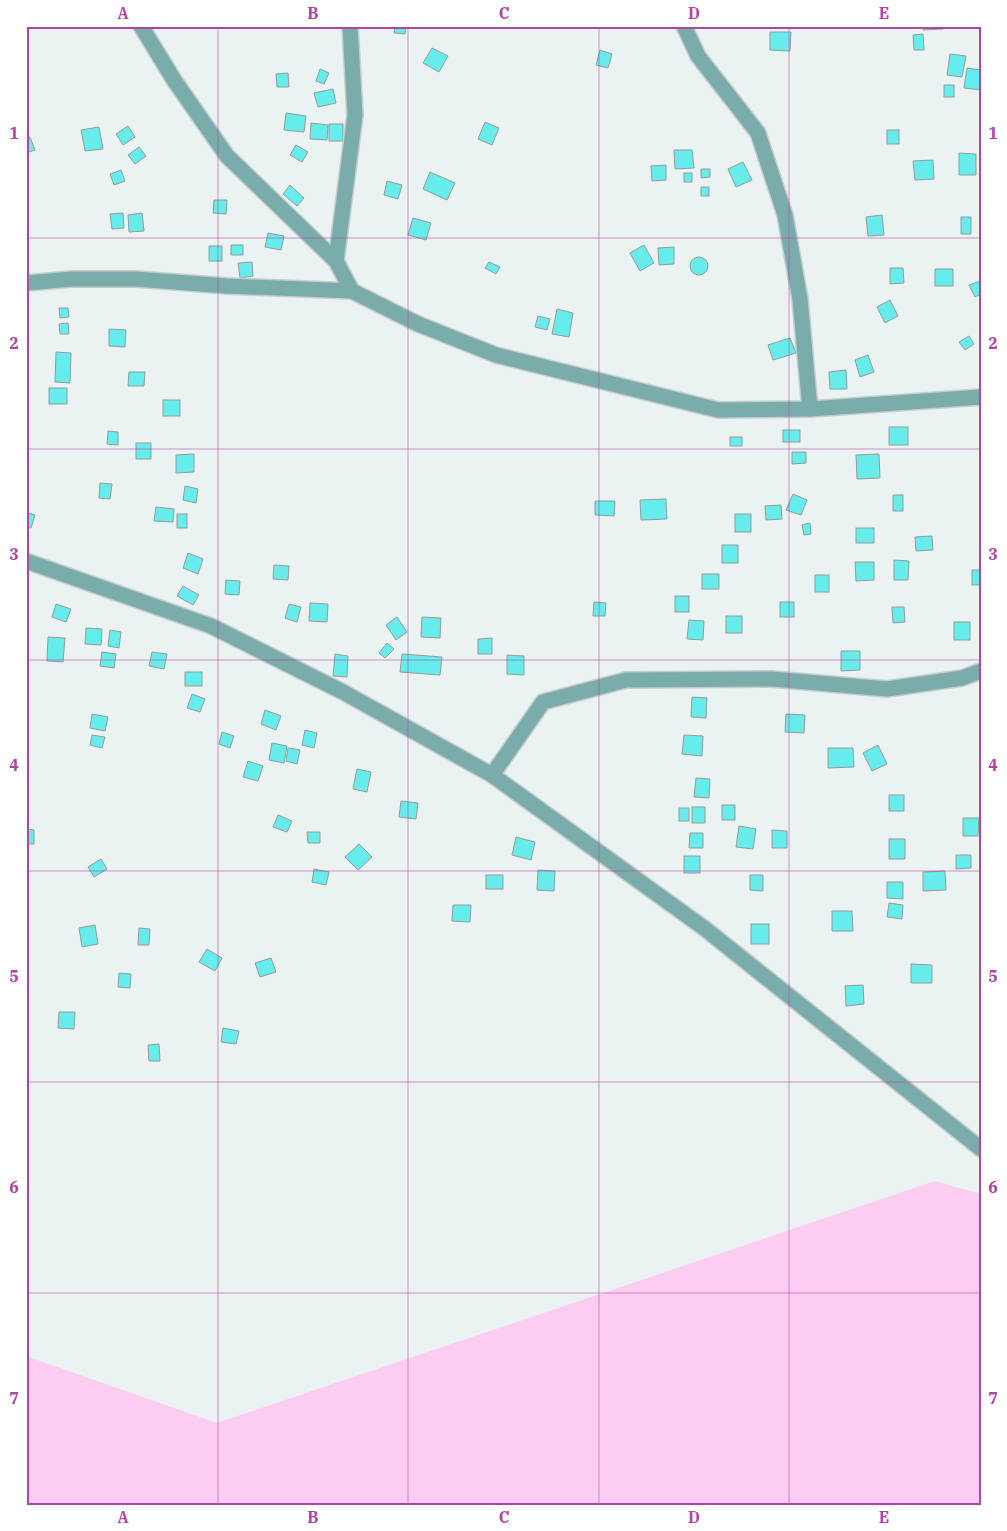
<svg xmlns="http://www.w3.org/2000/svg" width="1007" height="1531" viewBox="0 0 1007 1531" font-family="'IBM Plex Serif',serif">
<rect width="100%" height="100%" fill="#eaf3f2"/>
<path fill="#fcccf2" d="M935 1181 981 1194V1505H26V1356L217 1423Z"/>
<g fill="#65eceb" stroke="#949c9c">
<path d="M395 26H406L405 34 394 33Z"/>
<path d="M923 26H943V29L923 30Z"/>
<path d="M770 32H791L790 51 770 50Z"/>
<path d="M923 34 924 50H914L913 35Z"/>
<path d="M432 48 448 56 439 72 423 63Z"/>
<path d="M600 50 612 54 608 68 596 65Z"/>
<path d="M950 54 966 56 962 77 947 75Z"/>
<path d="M967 68 981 70V90L964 88Z"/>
<path d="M320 69 329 73 324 84 316 81Z"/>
<path d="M288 73 289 87H277L276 74Z"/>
<rect x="944" y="85" width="10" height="12"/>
<path d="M333 89 336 103 318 107 314 93Z"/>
<path d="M286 113 306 116 304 132 284 130Z"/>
<path d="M485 122 499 128 492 145 478 139Z"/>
<path d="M311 123 328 125 327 140 310 139Z"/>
<rect x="329" y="124" width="14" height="17"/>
<path d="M128 126 135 137 123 145 116 134Z"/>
<path d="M99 127 103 149 85 151 81 130Z"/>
<rect x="887" y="130" width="12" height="14"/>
<path d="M30 137 35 150 26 153V138Z"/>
<path d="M296 145 308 152 302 162 290 155Z"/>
<path d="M139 147 146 156 135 164 128 155Z"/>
<path d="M674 150H692L694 168 675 169Z"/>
<path d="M959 153 976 154V175H959Z"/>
<path d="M933 160 934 179 915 180 913 161Z"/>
<path d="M743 162 752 180 736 187 728 169Z"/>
<path d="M666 165V180L652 181 651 166Z"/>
<path d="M701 169H710V177L701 178Z"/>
<path d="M121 170 125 181 114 185 110 174Z"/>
<path d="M430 172 455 183 447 200 423 189Z"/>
<rect x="684" y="173" width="8" height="9"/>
<path d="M387 181 402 185 398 199 384 195Z"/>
<path d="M290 185 304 198 297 206 283 194Z"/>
<rect x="701" y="187" width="8" height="9"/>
<path d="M214 200H227L226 214 213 213Z"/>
<path d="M123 213 124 228 112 229 110 214Z"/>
<path d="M142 213 144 231 129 232 128 215Z"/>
<path d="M882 215 884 235 868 236 866 217Z"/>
<rect x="961" y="217" width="10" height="17"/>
<path d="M413 218 431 223 426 240 408 235Z"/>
<path d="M268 233 284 236 281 250 265 247Z"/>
<rect x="231" y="245" width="12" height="10"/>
<path d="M644 245 654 263 640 271 630 253Z"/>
<rect x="209" y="246" width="13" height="15"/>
<path d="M674 247V264L659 265 658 248Z"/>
<circle cx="699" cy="266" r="9"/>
<path d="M252 262 253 276 240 278 238 263Z"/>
<path d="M489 262 500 267 496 274 485 268Z"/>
<path d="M890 268H903L904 283 890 284Z"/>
<rect x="935" y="269" width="18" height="17"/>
<path d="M980 281 981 294 975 297 969 285Z"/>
<path d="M890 300 898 316 885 323 877 307Z"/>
<path d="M59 308H68L69 317 60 318Z"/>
<path d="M557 309 573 313 569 337 552 334Z"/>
<path d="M538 316 550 319 547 330 535 327Z"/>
<path d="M68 323 69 334H60L59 324Z"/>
<path d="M109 329 126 330 125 347 109 346Z"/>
<path d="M969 336 974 344 965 350 959 342Z"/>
<path d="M790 338 796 353 773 360 768 345Z"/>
<path d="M56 352 71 353 70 383 55 382Z"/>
<path d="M868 355 874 372 860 377 855 360Z"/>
<path d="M846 370 847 389H830L829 372Z"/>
<path d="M129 372H145L144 386H128Z"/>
<rect x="49" y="388" width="18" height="16"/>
<rect x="163" y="400" width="17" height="16"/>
<rect x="889" y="427" width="19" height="18"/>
<rect x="783" y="430" width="17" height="12"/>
<path d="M108 431 118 432V445L107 444Z"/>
<rect x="730" y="437" width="12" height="9"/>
<rect x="136" y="443" width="15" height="16"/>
<path d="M792 452H806V463L792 464Z"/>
<path d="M194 454V472L176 473V455Z"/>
<path d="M879 454 880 478 857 479 856 455Z"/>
<path d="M100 483 112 484 110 499 99 498Z"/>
<path d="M185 486 198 489 196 503 183 500Z"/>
<path d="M793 494 807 500 801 515 786 510Z"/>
<rect x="893" y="495" width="10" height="16"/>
<path d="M666 499 667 519 641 520 640 500Z"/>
<path d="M595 501H615L614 516 595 515Z"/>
<path d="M781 505 782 519 766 520 765 506Z"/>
<path d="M156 507 174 509 173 522 154 521Z"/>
<path d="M26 512 35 515 31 528 26 527Z"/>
<rect x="177" y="514" width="10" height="14"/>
<rect x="735" y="514" width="16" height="18"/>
<path d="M810 523 811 534 804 535 802 525Z"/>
<rect x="856" y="528" width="18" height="15"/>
<path d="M932 536 933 550 916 551 915 537Z"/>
<rect x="722" y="545" width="16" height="18"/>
<path d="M188 553 203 559 198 574 183 568Z"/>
<path d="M894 560 909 561 908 580H894Z"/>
<path d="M855 562H874V580L856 581Z"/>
<path d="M274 565 289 566 288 580 273 579Z"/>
<rect x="972" y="570" width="9" height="15"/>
<rect x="702" y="574" width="17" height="15"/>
<rect x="815" y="575" width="14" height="17"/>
<path d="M226 580 240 581 239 595 225 594Z"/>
<path d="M183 586 199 595 193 605 177 596Z"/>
<rect x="675" y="596" width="14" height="16"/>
<path d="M594 602 606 603 605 616H593Z"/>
<rect x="780" y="602" width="14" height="15"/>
<path d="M310 603 328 604 327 622 309 621Z"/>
<path d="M56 604 71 609 66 622 52 617Z"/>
<path d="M289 604 301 607 297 622 285 618Z"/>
<path d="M892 607H904L905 622 893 623Z"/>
<rect x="726" y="616" width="16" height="17"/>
<path d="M397 617 407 632 396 640 386 625Z"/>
<path d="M422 617 441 618 440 638 421 637Z"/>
<path d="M689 620 704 621 703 640 687 639Z"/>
<rect x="954" y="622" width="16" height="18"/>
<path d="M86 628 102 629 101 645 85 644Z"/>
<path d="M110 630 121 632 119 648 108 646Z"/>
<path d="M48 637 65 638 63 662 47 661Z"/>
<path d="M492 638V654H478V639Z"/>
<path d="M387 643 394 649 385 658 379 653Z"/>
<path d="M841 651H860V670L841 671Z"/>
<path d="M102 652 116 654 114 668 100 666Z"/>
<path d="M152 652 167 654 164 669 149 666Z"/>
<path d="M335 654 348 656 347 677 333 676Z"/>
<path d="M402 654 442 657 440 675 400 672Z"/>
<path d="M507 655 524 656V675L507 674Z"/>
<rect x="185" y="672" width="17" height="14"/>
<path d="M192 694 205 699 200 712 187 708Z"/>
<path d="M692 697 707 698 706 718 691 717Z"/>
<path d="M265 710 281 716 276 730 261 724Z"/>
<path d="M92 714 108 717 105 731 90 728Z"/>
<path d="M786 714 805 715 804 733 785 732Z"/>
<path d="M305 730 317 733 314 748 302 745Z"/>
<path d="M222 732 234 736 230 748 219 744Z"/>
<path d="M92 735 105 737 102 748 90 745Z"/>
<path d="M684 735 703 736 702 756 682 754Z"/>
<path d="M272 743 287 746 284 763 269 760Z"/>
<path d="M878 745 887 764 872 771 863 753Z"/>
<path d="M288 748 300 750 297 764 286 761Z"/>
<path d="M828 748H853L854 767 828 768Z"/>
<path d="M248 761 263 766 258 781 243 777Z"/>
<path d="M357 769 371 772 367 792 353 789Z"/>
<path d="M696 778 710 779 709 798 694 797Z"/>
<rect x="889" y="795" width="15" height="16"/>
<path d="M401 801 418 803 416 819 399 817Z"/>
<rect x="722" y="805" width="13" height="15"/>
<rect x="692" y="807" width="13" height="16"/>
<rect x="679" y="808" width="10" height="13"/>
<path d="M278 815 292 821 287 832 273 827Z"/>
<path d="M963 818H979L978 836H963Z"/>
<path d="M739 826 756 829 753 849 736 847Z"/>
<path d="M26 829 34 830V844H26Z"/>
<path d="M772 830 787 831V848H772Z"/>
<path d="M307 832H320V843H308Z"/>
<path d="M690 833H703V848H689Z"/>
<path d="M516 837 535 842 531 860 512 855Z"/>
<rect x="889" y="839" width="16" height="20"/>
<path d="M359 844 372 857 358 870 345 857Z"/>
<path d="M956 855H971V868L956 869Z"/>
<rect x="684" y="856" width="16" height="17"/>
<path d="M101 859 107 869 94 877 88 867Z"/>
<path d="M314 869 329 872 326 885 312 882Z"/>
<path d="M538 870 555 871 554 891 537 890Z"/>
<path d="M945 871 946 890 923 891V872Z"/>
<rect x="486" y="875" width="17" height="14"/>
<path d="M750 875H763V891L750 890Z"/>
<path d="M887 882H903V899L887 898Z"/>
<path d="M889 903 903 905 902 919 887 917Z"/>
<path d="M453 905H471L470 922 452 921Z"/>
<path d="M832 911H852L853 931H832Z"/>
<rect x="751" y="924" width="18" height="20"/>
<path d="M95 925 98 944 82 947 79 928Z"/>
<path d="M139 928 150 929 149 945H138Z"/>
<path d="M207 949 222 958 215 971 199 962Z"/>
<path d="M271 958 276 972 260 977 255 963Z"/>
<path d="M911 964 932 965V983H911Z"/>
<path d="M119 973 131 974 130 988 118 987Z"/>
<path d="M863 985 864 1004 846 1006 845 986Z"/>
<path d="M59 1012H75L74 1029 58 1028Z"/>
<path d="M223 1028 239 1031 236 1044 221 1042Z"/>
<path d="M159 1044 160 1061H149L148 1045Z"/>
</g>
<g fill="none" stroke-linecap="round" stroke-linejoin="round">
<defs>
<g id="street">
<path d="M141 26 174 80 227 156 336 261 352 291 418 324 496 355 718 410 810 409 981 397"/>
<path d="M684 26 698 56 758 133 785 215 800 299 810 409"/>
<path d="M336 261 355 115 350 26"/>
<path d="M26 283 72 279H136L227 286 352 291"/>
<path d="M26 561 211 626 343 692 492 775 704 928 981 1149"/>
<path d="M492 775 543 702 626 680 772 679 887 689 962 678 981 671"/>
</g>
</defs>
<use href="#street" stroke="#c6cecd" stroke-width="18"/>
<use href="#street" stroke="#7aacab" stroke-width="15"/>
</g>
<path fill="none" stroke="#b244a3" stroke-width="1" stroke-opacity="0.55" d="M218 26V1505M408 26V1505M599 26V1505M789 26V1505M26 238H981M26 449H981M26 660H981M26 871H981M26 1082H981M26 1293H981"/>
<rect width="1007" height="1531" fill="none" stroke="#ffffff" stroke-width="55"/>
<rect x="28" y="28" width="952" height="1476" fill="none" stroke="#b244a3" stroke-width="2"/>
<g font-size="16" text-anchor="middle" font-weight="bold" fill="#b244a3">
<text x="123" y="19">A</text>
<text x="313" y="19">B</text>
<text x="504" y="19">C</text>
<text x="694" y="19">D</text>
<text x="884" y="19">E</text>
<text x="14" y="139">1</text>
<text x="993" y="139">1</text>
<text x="14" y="349">2</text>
<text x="993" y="349">2</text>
<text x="14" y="560">3</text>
<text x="993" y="560">3</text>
<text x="14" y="771">4</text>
<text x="993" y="771">4</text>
<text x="14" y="982">5</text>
<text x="993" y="982">5</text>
<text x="14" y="1193">6</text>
<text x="993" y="1193">6</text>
<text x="14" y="1404">7</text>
<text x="993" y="1404">7</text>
<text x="123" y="1523">A</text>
<text x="313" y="1523">B</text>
<text x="504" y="1523">C</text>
<text x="694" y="1523">D</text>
<text x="884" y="1523">E</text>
</g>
</svg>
